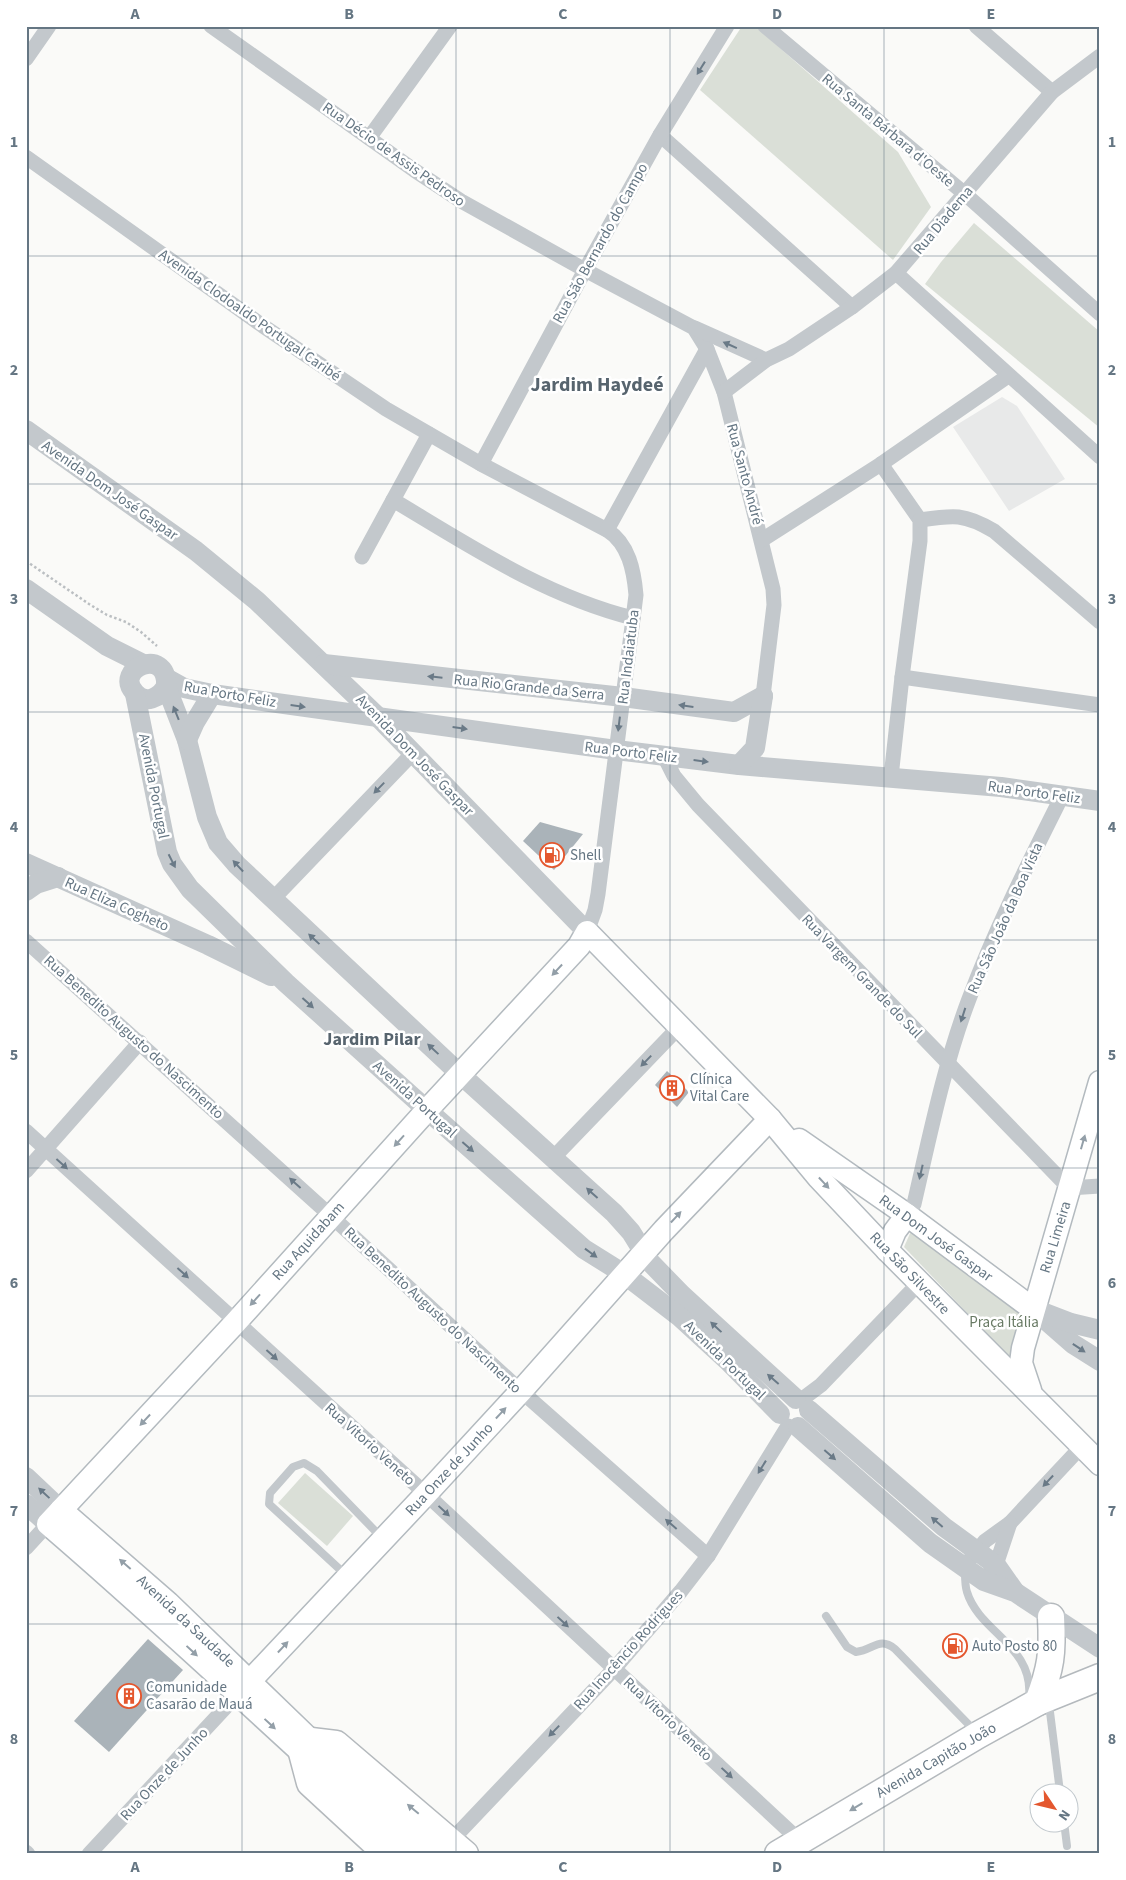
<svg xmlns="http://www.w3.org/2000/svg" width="1126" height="1880" viewBox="0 0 1126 1880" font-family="'Source Sans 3',sans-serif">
<rect width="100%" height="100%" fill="#fafaf8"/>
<path fill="#e8e9e9" d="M1002 397 1017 406 1065 479 1009 511 953 427Z"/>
<g fill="#dadfd7">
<path d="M742 26H755L898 152 931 207 893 260 700 90Z"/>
<path d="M974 223 1100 332V428L925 284 941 262Z"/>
<path d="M912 1229 1027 1314 1015 1363 904 1247Z"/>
<path d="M305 1473 353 1516 327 1546 278 1503Z"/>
</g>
<g fill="#aab3b9">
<path d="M540 822 583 834 554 870 523 841Z"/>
<path d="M667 1071 689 1092 677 1107 655 1085Z"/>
<path d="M148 1639 183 1670 109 1752 74 1721Z"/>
</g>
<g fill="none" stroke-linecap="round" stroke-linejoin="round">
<defs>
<g id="secondary">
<path d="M799 1140 907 1215 1033 1309"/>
<path d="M887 1250 895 1231 907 1215"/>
<path d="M1030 1390 1021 1363 1023 1348 1100 1082"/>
<path d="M61 1510 168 1603 311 1741 437 1854"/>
<path d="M249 1682 426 1494 521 1391 664 1230 770 1119"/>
<path d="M414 1854C291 1745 173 1631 48 1524L236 1322 427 1110 579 946 587 932 770 1119 819 1178 887 1250 1100 1464"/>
</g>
<g id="trunk">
<path d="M1038 1702C1051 1668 1053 1653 1051 1617"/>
<path d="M311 1741 336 1744 465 1854"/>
<path d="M302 1753 310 1783 387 1854"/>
<path d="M778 1854 978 1735 1038 1702 1100 1677"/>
</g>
</defs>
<use href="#secondary" stroke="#b3babf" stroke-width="25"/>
<use href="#trunk" stroke="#b4b9bd" stroke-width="29"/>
<path stroke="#bbbfc2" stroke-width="2.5" stroke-dasharray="2.5 2.5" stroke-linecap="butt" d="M26 561 89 604 107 615 126 622 141 632 157 646"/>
<g stroke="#c3c8cc" stroke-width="8">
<path d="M965 1572C965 1578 965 1586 967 1592 979 1632 1034 1646 1029 1697"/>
<path d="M347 1576 269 1504 270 1493 293 1467 304 1463 317 1471 382 1538"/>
<path d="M826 1616 847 1647 856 1652C874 1650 879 1636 895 1649L975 1731"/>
<path d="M1050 1712 1060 1792"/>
<path d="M1064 1822 1067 1846"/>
</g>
<g stroke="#c3c8cc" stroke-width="15">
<path d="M211 26 414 170 461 201 585 270 694 328 707 349 724 392 773 589 774 605 763 696"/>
<path d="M765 26 965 194 1100 314"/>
<path d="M976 26 1052 92"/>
<path d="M26 59 49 26"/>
<path d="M660 135 852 307"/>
<path d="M369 138 450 26"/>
<path d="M26 157 263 326 386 409 481 464 607 530C629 544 634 571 636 595L598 894 595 910 587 932"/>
<path d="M896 273 1100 457"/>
<path d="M695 328 766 360"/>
<path d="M724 392 766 360 789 349 852 307 896 273 1052 92 1100 56"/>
<path d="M481 464 585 270 660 135 727 26"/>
<path d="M881 464 920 520V541L902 677 891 777"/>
<path d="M393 500C470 546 545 596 633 618"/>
<path d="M920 520C953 515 964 513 994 531L1100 622"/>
<path d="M607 530 707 349"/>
<path d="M762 540 881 464 1008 376"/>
<path d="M362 557 429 434"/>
<path d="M902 677 1100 705"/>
<path d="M664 756 674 776 698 805 1069 1188 1100 1186"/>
<path d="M272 900 413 753"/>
<path d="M26 941 331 1216 521 1391 708 1556"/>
<path d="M26 1131 426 1494 800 1841"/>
<path d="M553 1158 680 1026"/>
<path d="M26 1171 140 1042"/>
<path d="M907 1215 914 1204C930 1135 944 1065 969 999 995 929 1029 862 1062 796"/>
<path d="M801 1400 821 1385 919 1283"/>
<path d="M26 1548 48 1524"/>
<path d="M971 1558 985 1541 1010 1523 1082 1446"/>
<path d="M990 1572 996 1565 1010 1523"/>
<path d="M446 1846 614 1669 681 1591 708 1556 788 1426"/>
<path d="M26 1852 28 1854"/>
<path d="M89 1854 238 1694"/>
</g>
<g stroke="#c3c8cc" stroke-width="20">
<path d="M26 430 196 551 257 601 378 717 587 932"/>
<path d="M26 589 107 646 143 664"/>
<path d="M324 664 623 697 734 712 763 696"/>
<path d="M166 678 184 688 212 694 616 750 739 765 1001 787 1100 801"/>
<path d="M166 686C160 698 145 705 135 693 112 669 168 645 166 686L187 740 207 817 218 843 237 865 460 1074 614 1213 631 1232 649 1261 682 1295 796 1399"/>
<path d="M135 694 167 852 172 864 190 889 286 983 427 1110 584 1249 624 1274 680 1317 727 1360 780 1414"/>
<path d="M187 740 195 722 212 694"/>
<path d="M739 765 755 748 763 696"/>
<path d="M26 863 208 945 271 976"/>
<path d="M26 891 36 884 58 877"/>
<path d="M1033 1309 1073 1344 1100 1361"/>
<path d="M1045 1313 1071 1323 1100 1330"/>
<path d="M809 1410 944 1527 996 1565 1015 1592"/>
<path d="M798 1427 930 1543 984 1581 1015 1592 1100 1648"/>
<path d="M26 1477 61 1510"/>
<path d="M26 1504 48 1524"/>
</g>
<use href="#secondary" stroke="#fff" stroke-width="22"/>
<use href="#trunk" stroke="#fff" stroke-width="26"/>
</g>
<defs><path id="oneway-solid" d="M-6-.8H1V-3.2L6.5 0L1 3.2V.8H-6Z" transform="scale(1.25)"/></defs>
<g fill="#6a7a87">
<use href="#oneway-solid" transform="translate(701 68) rotate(122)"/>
<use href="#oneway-solid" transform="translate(730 345) rotate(-156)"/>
<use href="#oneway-solid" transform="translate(435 677) rotate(-174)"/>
<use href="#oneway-solid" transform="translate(298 706) rotate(8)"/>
<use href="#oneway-solid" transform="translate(686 706) rotate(-172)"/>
<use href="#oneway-solid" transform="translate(176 713) rotate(-112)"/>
<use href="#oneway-solid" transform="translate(619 724) rotate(97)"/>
<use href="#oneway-solid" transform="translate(460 728) rotate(8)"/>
<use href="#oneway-solid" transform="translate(701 761) rotate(7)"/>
<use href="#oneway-solid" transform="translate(379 788) rotate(134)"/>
<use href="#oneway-solid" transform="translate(172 861) rotate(63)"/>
<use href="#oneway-solid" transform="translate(238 866) rotate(-133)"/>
<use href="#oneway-solid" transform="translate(314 939) rotate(-137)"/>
<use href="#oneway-solid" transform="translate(308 1003) rotate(42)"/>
<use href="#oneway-solid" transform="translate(963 1015) rotate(108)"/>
<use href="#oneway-solid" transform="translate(433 1049) rotate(-137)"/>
<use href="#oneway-solid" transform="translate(646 1061) rotate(134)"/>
<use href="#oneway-solid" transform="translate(468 1147) rotate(41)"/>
<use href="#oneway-solid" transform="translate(62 1164) rotate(42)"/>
<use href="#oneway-solid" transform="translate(921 1172) rotate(103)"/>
<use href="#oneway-solid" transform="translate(295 1183) rotate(-138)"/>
<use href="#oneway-solid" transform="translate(592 1193) rotate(-138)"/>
<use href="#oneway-solid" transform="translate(591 1253) rotate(36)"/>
<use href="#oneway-solid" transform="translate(183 1273) rotate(42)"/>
<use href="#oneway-solid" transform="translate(716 1327) rotate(-137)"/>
<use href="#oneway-solid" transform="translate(1079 1348) rotate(34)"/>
<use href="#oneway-solid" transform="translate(272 1355) rotate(42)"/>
<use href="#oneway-solid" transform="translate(773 1379) rotate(-139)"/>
<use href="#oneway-solid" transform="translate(830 1455) rotate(41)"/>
<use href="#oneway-solid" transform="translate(762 1467) rotate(122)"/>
<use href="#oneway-solid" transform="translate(1048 1481) rotate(133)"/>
<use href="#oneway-solid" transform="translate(44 1493) rotate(-137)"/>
<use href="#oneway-solid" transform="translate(444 1511) rotate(43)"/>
<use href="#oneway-solid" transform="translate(937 1522) rotate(-139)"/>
<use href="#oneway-solid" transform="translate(671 1524) rotate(-139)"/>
<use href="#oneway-solid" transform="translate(563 1622) rotate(43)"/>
<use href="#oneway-solid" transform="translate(554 1731) rotate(134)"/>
<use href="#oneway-solid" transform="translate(727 1773) rotate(43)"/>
</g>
<g fill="#939fa8">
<use href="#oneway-solid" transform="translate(557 970) rotate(133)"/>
<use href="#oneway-solid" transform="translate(399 1141) rotate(132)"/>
<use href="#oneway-solid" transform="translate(1083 1142) rotate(-74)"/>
<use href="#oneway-solid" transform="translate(824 1183) rotate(47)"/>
<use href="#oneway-solid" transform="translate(676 1217) rotate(-47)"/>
<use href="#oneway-solid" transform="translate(255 1300) rotate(132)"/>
<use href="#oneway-solid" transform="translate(501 1413) rotate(-47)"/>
<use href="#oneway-solid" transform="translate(145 1420) rotate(133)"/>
<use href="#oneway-solid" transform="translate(125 1564) rotate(-139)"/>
<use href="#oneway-solid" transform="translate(283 1647) rotate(-47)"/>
<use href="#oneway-solid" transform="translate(192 1651) rotate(43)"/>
<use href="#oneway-solid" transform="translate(270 1724) rotate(43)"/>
<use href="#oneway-solid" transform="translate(856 1807) rotate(149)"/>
<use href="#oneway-solid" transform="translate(413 1809) rotate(-140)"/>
</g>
<path fill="none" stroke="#657683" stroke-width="1" stroke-opacity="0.55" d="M242 26V1854M456 26V1854M670 26V1854M884 26V1854M26 256H1100M26 484H1100M26 712H1100M26 940H1100M26 1168H1100M26 1396H1100M26 1624H1100"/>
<defs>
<symbol id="fuel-ring" viewBox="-11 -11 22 22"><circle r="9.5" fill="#fff" stroke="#e4572e" stroke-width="1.5"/><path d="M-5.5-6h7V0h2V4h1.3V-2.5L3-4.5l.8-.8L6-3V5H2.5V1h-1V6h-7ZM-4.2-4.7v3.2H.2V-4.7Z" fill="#e4572e"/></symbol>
<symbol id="building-ring" viewBox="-11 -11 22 22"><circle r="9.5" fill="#fff" stroke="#e4572e" stroke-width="1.5"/><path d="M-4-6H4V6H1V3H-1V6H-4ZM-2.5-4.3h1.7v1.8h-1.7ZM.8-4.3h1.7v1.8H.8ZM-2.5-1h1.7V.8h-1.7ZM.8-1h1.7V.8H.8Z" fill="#e4572e"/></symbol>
</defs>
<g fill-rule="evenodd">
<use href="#fuel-ring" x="538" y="841" width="28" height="28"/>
<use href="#building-ring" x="658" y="1074" width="28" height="28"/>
<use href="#fuel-ring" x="941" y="1632" width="28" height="28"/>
<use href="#building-ring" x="115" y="1682" width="28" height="28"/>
</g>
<g text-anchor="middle" stroke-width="5" stroke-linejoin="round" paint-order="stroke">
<g font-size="15" fill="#657683" stroke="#fff">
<text transform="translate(888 130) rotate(40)" y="5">Rua Santa Bárbara d'Oeste</text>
<text transform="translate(394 154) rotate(35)" y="5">Rua Décio de Assis Pedroso</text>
<text transform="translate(943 220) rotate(-50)" y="5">Rua Diadema</text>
<text transform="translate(600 243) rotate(-61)" y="5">Rua São Bernardo do Campo</text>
<text transform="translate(250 315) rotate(35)" y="5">Avenida Clodoaldo Portugal Caribé</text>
<text transform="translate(745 474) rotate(75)" y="5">Rua Santo André</text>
<text transform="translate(110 490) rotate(35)" y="5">Avenida Dom José Gaspar</text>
<text transform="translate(628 657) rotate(-83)" y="5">Rua Indaiatuba</text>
<text transform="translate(529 687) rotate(6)" y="5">Rua Rio Grande da Serra</text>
<text transform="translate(230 694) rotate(10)" y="5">Rua Porto Feliz</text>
<text transform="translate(631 752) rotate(7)" y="5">Rua Porto Feliz</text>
<text transform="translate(415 755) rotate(46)" y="5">Avenida Dom José Gaspar</text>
<text transform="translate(154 786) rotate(79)" y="5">Avenida Portugal</text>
<text transform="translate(1034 792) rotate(8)" y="5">Rua Porto Feliz</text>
<text transform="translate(117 904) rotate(24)" y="5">Rua Eliza Cogheto</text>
<text transform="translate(1005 918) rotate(-66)" y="5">Rua São João da Boa Vista</text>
<text transform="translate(862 976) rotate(46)" y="5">Rua Vargem Grande do Sul</text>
<text transform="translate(134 1037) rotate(42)" y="5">Rua Benedito Augusto do Nascimento</text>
<text transform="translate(415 1099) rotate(42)" y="5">Avenida Portugal</text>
<text transform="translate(1055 1237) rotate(-73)" y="5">Rua Limeira</text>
<text transform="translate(936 1238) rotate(36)" y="5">Rua Dom José Gaspar</text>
<text transform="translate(308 1241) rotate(-48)" y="5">Rua Aquidabam</text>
<text transform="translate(910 1273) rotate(46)" y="5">Rua São Silvestre</text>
<text transform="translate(433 1310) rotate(43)" y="5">Rua Benedito Augusto do Nascimento</text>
<text transform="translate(725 1360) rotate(44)" y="5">Avenida Portugal</text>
<text transform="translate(370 1444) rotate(42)" y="5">Rua Vitorio Veneto</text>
<text transform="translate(449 1469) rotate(-47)" y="5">Rua Onze de Junho</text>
<text transform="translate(186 1621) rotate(43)" y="5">Avenida da Saudade</text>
<text transform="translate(628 1650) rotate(-48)" y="5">Rua Inocêncio Rodrigues</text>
<text transform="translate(668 1719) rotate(43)" y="5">Rua Vitorio Veneto</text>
<text transform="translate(936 1760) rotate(-30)" y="5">Avenida Capitão João</text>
<text transform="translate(164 1774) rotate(-47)" y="5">Rua Onze de Junho</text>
</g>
<g font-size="15" fill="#657683" stroke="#fff" text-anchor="start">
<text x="570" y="860">Shell</text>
<text x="690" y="1084">Clínica<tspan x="690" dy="17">Vital Care</tspan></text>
<text x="972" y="1651">Auto Posto 80</text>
<text x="146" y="1692">Comunidade<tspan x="146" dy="17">Casarão de Mauá</tspan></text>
</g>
<g font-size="15" fill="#687a64" stroke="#fff">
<text x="1004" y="1327">Praça Itália</text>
</g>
<g font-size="18" font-weight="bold" fill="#57646e" stroke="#fff">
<text x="372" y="1045">Jardim Pilar</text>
</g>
<g font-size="20" font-weight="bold" fill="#57646e" stroke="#fff">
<text x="597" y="391">Jardim Haydeé</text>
</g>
</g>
<rect width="1126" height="1880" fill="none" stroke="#ffffff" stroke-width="55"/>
<g transform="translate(1054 1808) rotate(125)"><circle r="24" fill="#ffffff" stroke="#c1c8cd"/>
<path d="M0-4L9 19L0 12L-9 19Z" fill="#e4572e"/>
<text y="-8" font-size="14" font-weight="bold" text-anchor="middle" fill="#657683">N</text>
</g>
<rect x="28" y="28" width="1070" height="1824" fill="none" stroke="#657683" stroke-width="2"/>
<g font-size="16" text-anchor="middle" font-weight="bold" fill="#657683">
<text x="135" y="19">A</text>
<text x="349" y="19">B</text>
<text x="563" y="19">C</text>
<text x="777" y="19">D</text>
<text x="991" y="19">E</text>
<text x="14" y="147">1</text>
<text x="1112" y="147">1</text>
<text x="14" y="375">2</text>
<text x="1112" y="375">2</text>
<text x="14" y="604">3</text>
<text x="1112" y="604">3</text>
<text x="14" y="832">4</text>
<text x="1112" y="832">4</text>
<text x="14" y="1060">5</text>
<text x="1112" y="1060">5</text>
<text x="14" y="1288">6</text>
<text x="1112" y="1288">6</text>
<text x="14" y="1516">7</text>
<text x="1112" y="1516">7</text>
<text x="14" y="1744">8</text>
<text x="1112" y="1744">8</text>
<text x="135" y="1872">A</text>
<text x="349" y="1872">B</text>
<text x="563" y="1872">C</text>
<text x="777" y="1872">D</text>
<text x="991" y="1872">E</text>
</g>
</svg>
